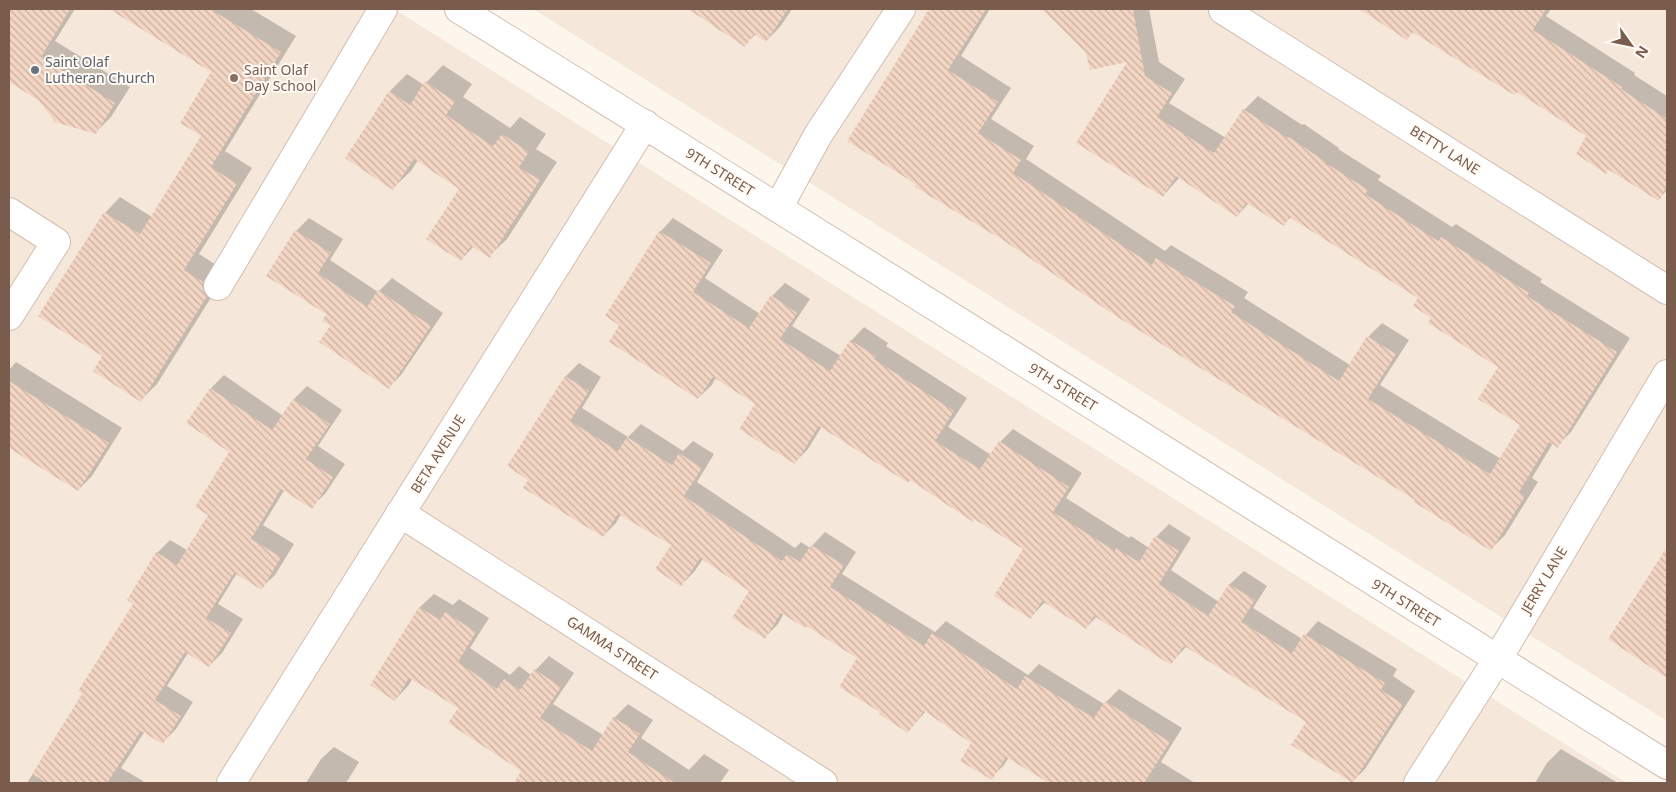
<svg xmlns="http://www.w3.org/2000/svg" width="1676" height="792" viewBox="0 0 1676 792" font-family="'Noto Sans',sans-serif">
<defs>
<pattern id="building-back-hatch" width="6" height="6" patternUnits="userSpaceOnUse" patternTransform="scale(1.25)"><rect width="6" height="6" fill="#f3d5c3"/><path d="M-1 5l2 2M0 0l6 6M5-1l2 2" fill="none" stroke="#cab0a1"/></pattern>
</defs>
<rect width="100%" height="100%" fill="#fdf6ec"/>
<g fill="#f5e8da">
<path d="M9 9H394L1627 783H9Z"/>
<path d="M533 9H1667V721Z"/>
</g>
<g fill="#0003">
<path d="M9 9H75L55 41 130 87 111 117 95 133 9 81Z"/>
<path d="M111 9H251L296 36 225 151 252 168 199 254 218 266 222 280 157 384 141 400 104 355 105 213 120 197 152 217 203 136 213 72Z"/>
<path d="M690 9H792L780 27 766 41 756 34 744 45Z"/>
<path d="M931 9H990L961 56 1011 88 991 119 1034 146 1026 159 1165 251 1171 245 1248 292 1244 298 1350 365 1368 337 1382 323 1409 340 1380 385 1501 459 1522 424 1500 367 1433 317 1419 298 1291 217 1283 224 1249 203 1237 216 1180 177 1163 196 1130 61 1087 52 1051 16 1058 9H1149L1159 62 1185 79 1169 103 1226 138 1244 110 1258 96 1302 125 1304 124 1339 148 1338 149 1381 176 1378 180 1452 227 1456 224 1542 279 1540 282 1630 338 1571 432 1557 446 1553 443 1532 478 1538 482 1505 535 1491 549 1417 500 848 141Z"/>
<path d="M1361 9H1551L1546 16 1635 73 1634 75 1667 96V190L1659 199 1588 136 1517 91 1414 31 1407 38Z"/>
<path d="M443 65 472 84 463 97 510 128 520 117 546 134 536 149 557 162 507 239 489 256 474 246 461 260 460 188 418 160 411 171 393 188 347 158 390 91 407 74 424 85Z"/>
<path d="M309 218 343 239 330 260 378 292 392 278 443 313 401 375 389 387 332 326 296 231Z"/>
<path d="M673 218 723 250 705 278 760 314 772 296 785 283 810 299 792 326 841 356 851 341 864 327 888 343 886 346 967 398 948 427 991 455 1000 442 1013 429 1082 473 1066 498 1129 538 1131 536 1149 548 1156 537 1169 524 1191 538 1171 570 1219 602 1230 584 1244 571 1267 586 1253 608 1302 639 1318 621 1397 669 1393 676 1415 691 1365 769 1352 782 1307 721 1187 646 1171 663 1097 616 1086 628 1045 602 1031 617 1025 549 822 426 808 449 795 462 757 404 716 377 712 385 698 398 620 325 607 316 660 232Z"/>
<path d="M16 362 122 428 92 476 78 490 9 447V370Z"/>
<path d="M579 363 601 377 582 408 628 437 641 424 683 451 693 441 714 454 697 482 795 548 801 542 810 548 825 532 856 552 842 574 935 632 946 621 1028 675 1039 664 1104 704 1119 689 1182 728 1161 762 1195 783H1052L1009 757 1004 765 991 778 973 742 926 711 908 731 882 712 859 658V652L784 613 778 624 765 637 751 590 703 559 694 572 681 585 673 545 621 514 616 523 603 536 530 480 509 466 566 376Z"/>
<path d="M224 375 283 416 294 399 307 386 342 410 318 446 345 464 325 494 311 507 285 489 263 525 294 544 275 575 261 588 237 573 218 604 243 619 222 653 209 666 188 653 167 686 193 702 176 729 163 742 145 731 121 768 143 781 142 783H27L84 693 135 603 157 553 170 540 187 550 210 515 231 452 211 388Z"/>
<path d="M1667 549V676L1609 639Z"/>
<path d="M434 594 453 605 459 599 489 618 470 648 510 675 519 666 531 675 549 656 574 673 553 704 603 735 614 718 628 704 653 720 641 738 689 770 704 754 729 770 720 783H515L523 771 460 708 413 678 408 686 395 700 371 685 420 607Z"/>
<path d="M334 747 359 762 346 783H306L321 759Z"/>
<path d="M1561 749 1618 783H1535L1547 763Z"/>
</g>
<g fill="url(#building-back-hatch)">
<path d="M9 9H70L41 57 115 103 96 134 55 122 38 100 9 82Z"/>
<path d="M109 9H210L281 52 211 167 237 184 184 270 203 282 202 286 204 293 207 296 141 402 93 371 102 356 38 316 104 212 140 234 201 136 180 123 211 72Z"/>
<path d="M688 9H788L766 42 754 34 745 47Z"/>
<path d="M929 9H986L948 70 998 102 978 133 1021 160 1013 173 1152 265 1156 258 1235 306 1231 312 1339 381 1367 336 1396 354 1368 399 1490 474 1520 425 1478 399 1498 367 1428 323 1431 318 1413 306 1418 298 1289 217 1284 226 1246 203 1237 217 1176 176 1163 197 1076 143 1127 62 1090 70 1086 53 1042 9H1133L1145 76 1172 93 1157 117 1214 153 1243 109 1288 138 1289 137 1326 162V163L1368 190 1365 194 1438 241 1441 237 1529 293 1527 296 1617 352 1558 448 1549 442 1519 492 1525 496 1491 551 1414 502 1415 500 1119 318 994 234V235L915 187 916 184 847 141Z"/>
<path d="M1359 9H1546L1533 30 1622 87 1621 89 1667 119V186L1659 201 1609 170 1606 174 1576 154 1586 136 1517 92 1514 95 1412 32 1407 40Z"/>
<path d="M425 81 455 102 446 115 493 146 502 134 529 152 519 167 540 180 490 258 471 246 461 261 426 239 459 189 414 159 393 190 345 158 389 91 410 105Z"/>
<path d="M295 230 331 253 318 273 367 307 378 290 431 326 389 389 319 342 330 326 322 321 326 314 266 276Z"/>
<path d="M659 231 711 263 693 292 749 328 771 295 797 313 780 339 830 371 850 340 876 356 874 359 954 411 935 441 980 469 999 441 1069 487 1053 512 1115 551 1116 548 1139 562 1155 536 1179 551 1159 584 1208 616 1229 584 1255 600 1241 622 1292 653 1304 634 1385 683 1381 690 1403 704 1353 783 1291 745 1306 722 1184 646 1171 665 1094 616 1086 629 1042 601 1031 619 994 596 1023 549 974 519 973 522 910 480 908 483 819 426 795 464 739 429 755 404 713 377 698 399 609 342 619 325 605 316Z"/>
<path d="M565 376 589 391 570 421 618 451 627 437 672 465 679 453 702 468 684 496 782 561 787 554 800 562 811 545 844 565 830 587 924 646 932 633 1017 689 1025 676 1094 718 1105 701 1170 742 1144 783H1049L1006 757 992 780 960 761 971 743 924 711 908 733 879 714 880 712 839 687 857 658 806 626 805 628 781 613 765 639 732 618 749 591 700 558 681 587 655 569 671 545 618 514 603 537 523 488 528 480 507 466Z"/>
<path d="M9 381 109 443 78 491 9 448Z"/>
<path d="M210 388 272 430 293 399 330 424 306 459 333 477 312 509 281 489 251 539 281 557 262 590 234 573 206 618 231 633 209 667 185 652 155 700 181 716 163 744 141 731 107 783H47L32 774 82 694 78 691 133 604 127 600 156 552 177 565 208 515 195 507 229 452 186 423Z"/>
<path d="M1667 547V678L1608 639Z"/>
<path d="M419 607 440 620 445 612 476 632 458 662 497 689 504 679 520 690 534 669 561 687 540 718 592 751 613 717 640 734 628 752 675 783H514L521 771 448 723 458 708 409 678 395 701 370 685Z"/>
</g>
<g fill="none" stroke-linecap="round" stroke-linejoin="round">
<defs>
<g id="minor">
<path d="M459 9C863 259 1263 516 1667 765"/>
<path d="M1224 9 1223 10 1667 290"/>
<path d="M778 208 818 135 901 9"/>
<path d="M9 212 56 242 9 316"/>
<path d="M218 286 383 9"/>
<path d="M400 513 823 783"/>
<path d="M231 783 645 124"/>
<path d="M1418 783 1497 660 1667 374"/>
</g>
</defs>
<use href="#minor" stroke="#d1beb0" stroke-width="30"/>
<use href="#minor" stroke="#fff" stroke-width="28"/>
</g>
<circle fill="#6b7280" stroke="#fffaf3" stroke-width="2" cx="35" cy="70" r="5"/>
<circle fill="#8d6e63" stroke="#fffaf3" stroke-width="2" cx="234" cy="78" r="5"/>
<g text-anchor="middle" stroke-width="4" stroke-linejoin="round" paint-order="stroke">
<g font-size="14" fill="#5b616d" stroke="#fffaf3" text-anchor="start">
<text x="45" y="67">Saint Olaf<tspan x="45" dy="16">Lutheran Church</tspan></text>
</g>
<g font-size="14" fill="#785e54" stroke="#fffaf3" text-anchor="start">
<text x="244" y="75">Saint Olaf<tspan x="244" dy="16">Day School</tspan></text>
</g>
<g font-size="14" fill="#7a5c4d" stroke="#fffaf3">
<text transform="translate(1445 150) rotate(32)" y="5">BETTY LANE</text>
<text transform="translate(720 172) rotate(32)" y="5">9TH STREET</text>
<text transform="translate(1063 387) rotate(32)" y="5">9TH STREET</text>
<text transform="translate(438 454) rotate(-58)" y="5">BETA AVENUE</text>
<text transform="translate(1544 580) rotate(-59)" y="5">JERRY LANE</text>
<text transform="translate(1406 603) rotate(32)" y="5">9TH STREET</text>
<text transform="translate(612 648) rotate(33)" y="5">GAMMA STREET</text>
</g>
</g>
<rect width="1676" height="792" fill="none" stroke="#7a5c4d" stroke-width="20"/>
<g transform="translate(1631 45) rotate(123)" stroke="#fffaf3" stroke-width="4" paint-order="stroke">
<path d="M0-4L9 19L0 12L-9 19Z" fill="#7a5c4d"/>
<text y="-8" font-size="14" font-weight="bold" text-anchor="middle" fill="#7a5c4d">N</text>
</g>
</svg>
